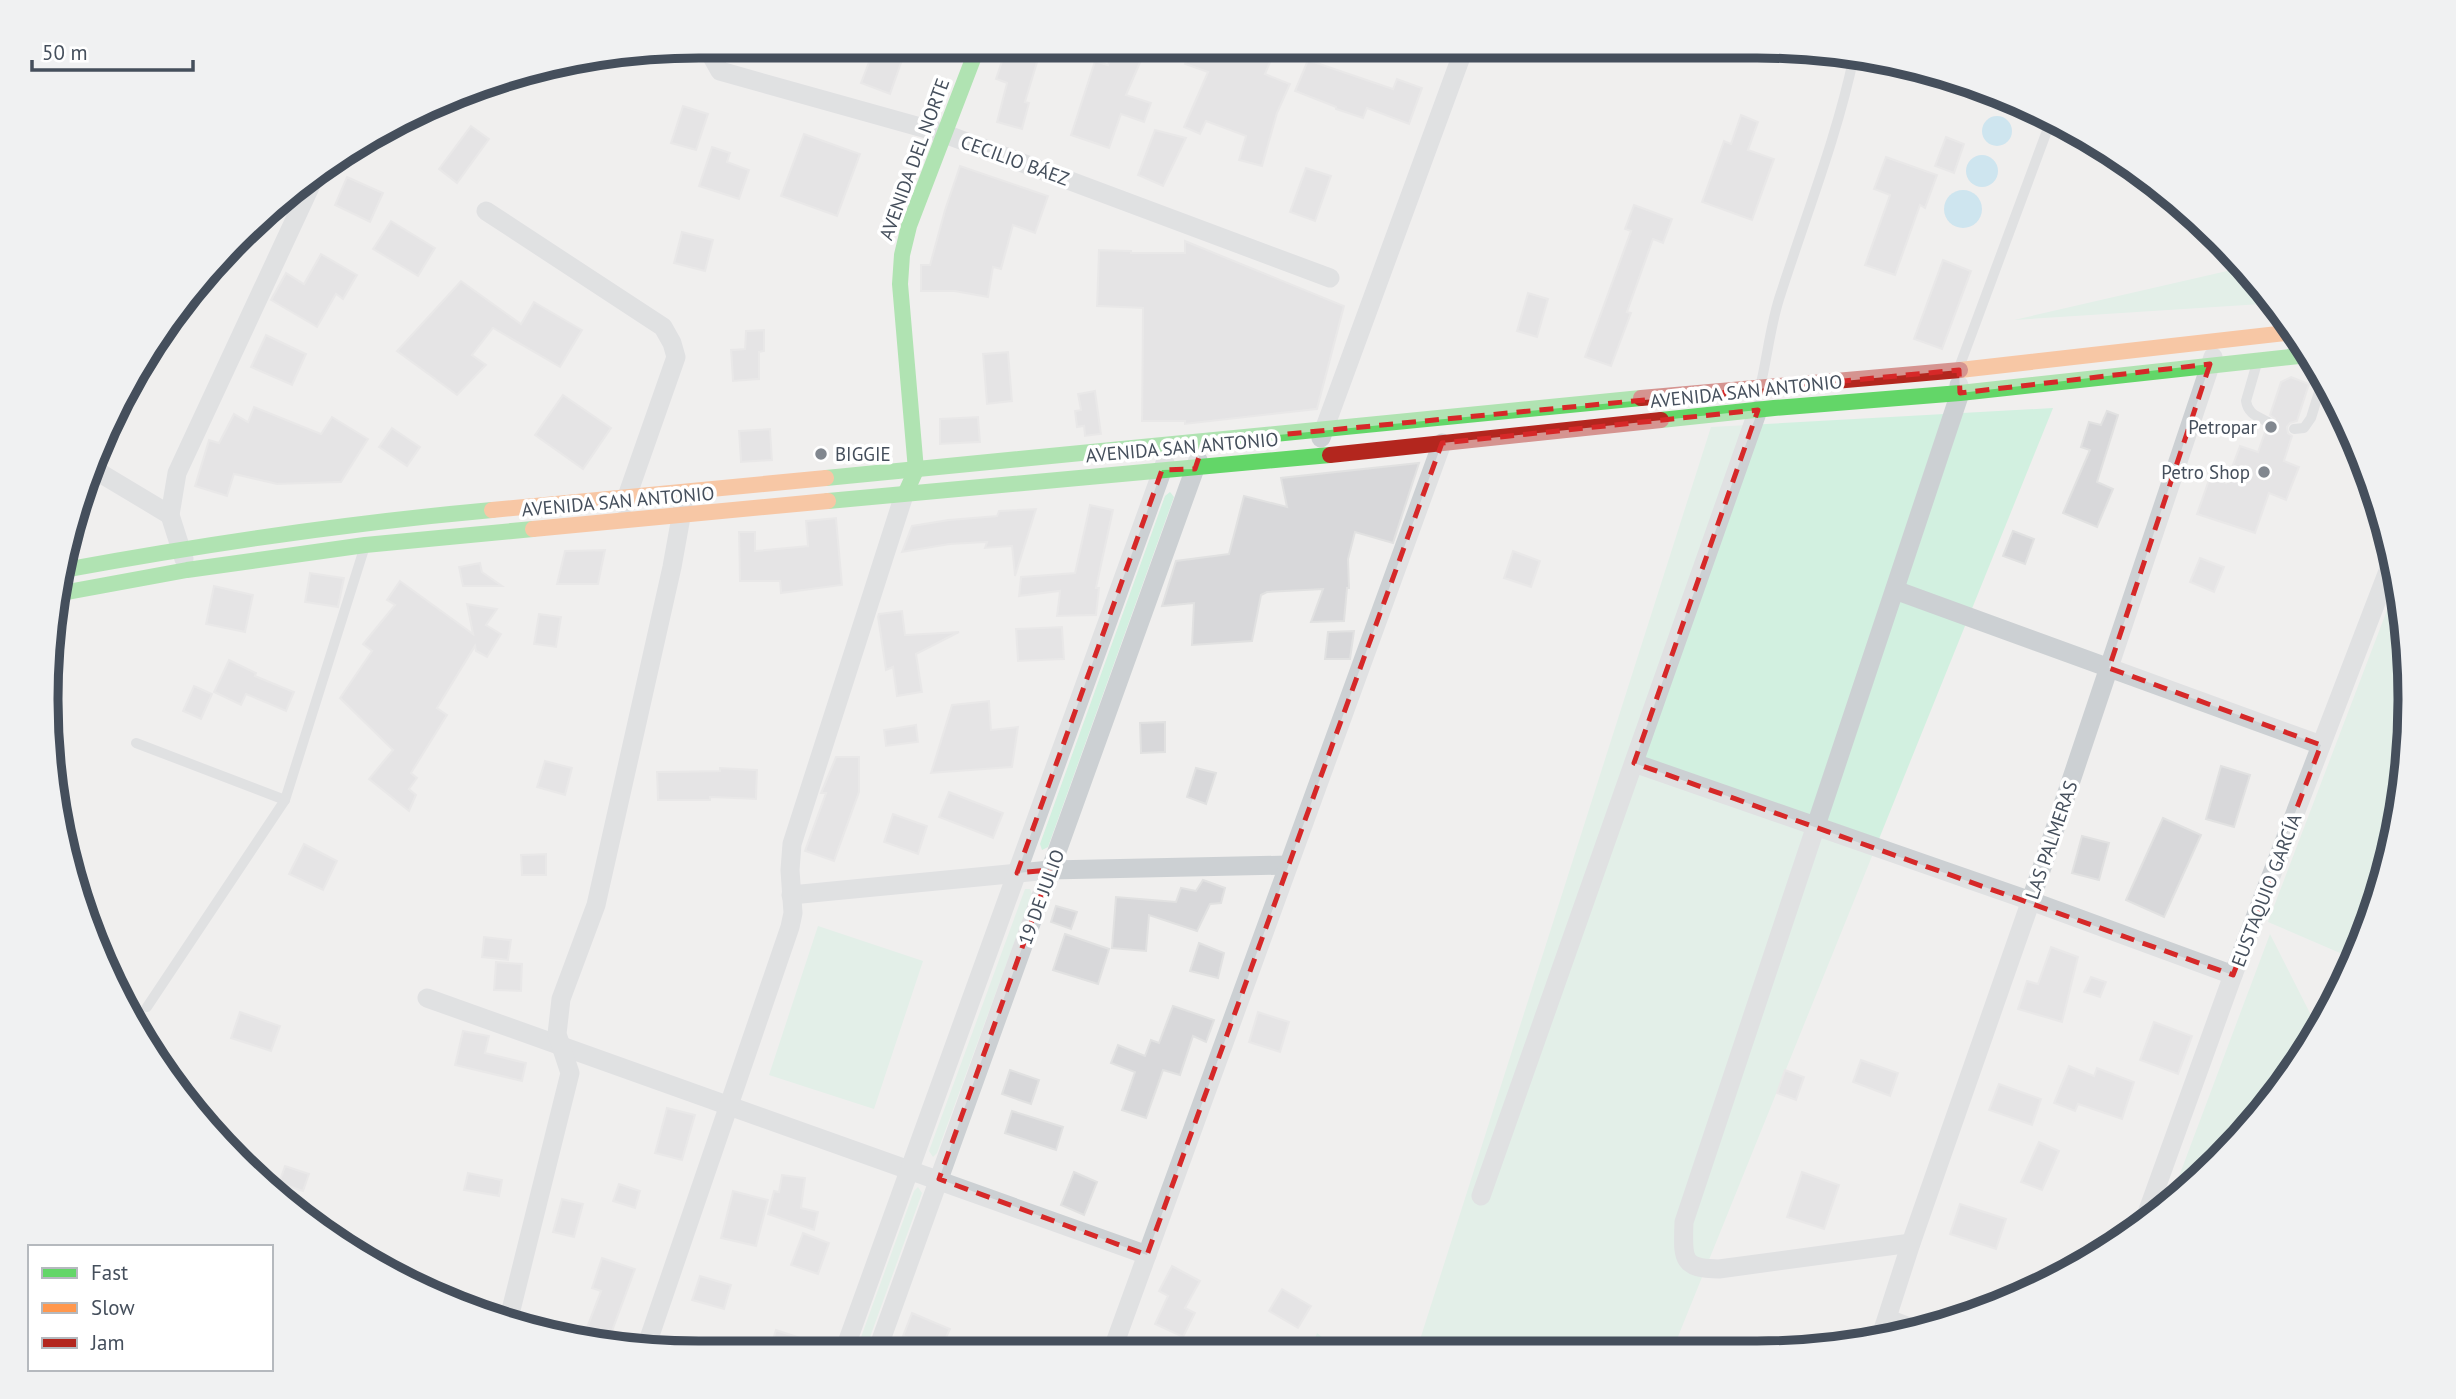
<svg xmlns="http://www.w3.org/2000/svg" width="2456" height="1399" viewBox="0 0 2456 1399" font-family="'PT Sans',sans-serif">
<rect width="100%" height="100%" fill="#f0efee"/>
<g fill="#d2f0e0">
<path d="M2228 250 2277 303 2014 320 2227 271Z"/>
<path d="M2053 408 1673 1349H1417L1711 427Z"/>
<path d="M1170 492 1174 497 1048 847 1042 850 1040 844 1165 496Z"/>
<path d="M2397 584 2409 657 2405 785 2376 910 2354 959 2268 922Z"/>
<path d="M1025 889H1030L1032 894 937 1153 933 1157 929 1151Z"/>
<path d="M818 926 923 961 874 1109 769 1075Z"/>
<path d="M2270 934 2319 1031 2219 1162 2169 1203Z"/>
<path d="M918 1187 922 1193 865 1351H856L914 1191Z"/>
<path d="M1317 1333 1338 1350H1311Z"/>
</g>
<g fill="#a5d9ef">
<circle cx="1997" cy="131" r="15"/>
<circle cx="1982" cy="171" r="16"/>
<circle cx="1963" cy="209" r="19"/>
</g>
<g fill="#d8d8da" stroke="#e1e1e1" stroke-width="2">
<path d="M882 46H907L890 94 861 83 871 57 877 59Z"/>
<path d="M1007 46H1042L1025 102 1029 103 1022 129 997 122 1007 83 996 79Z"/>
<path d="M1116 46H1133L1145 51 1126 95 1151 103 1144 122 1121 114 1109 148 1071 135 1095 61 1108 65Z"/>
<path d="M1192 46H1277L1265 74 1290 84 1277 113 1262 166 1239 160 1246 136 1206 121 1200 134 1184 127 1208 72 1185 64Z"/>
<path d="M1308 60 1393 89 1397 79 1422 88 1409 124 1367 108 1363 118 1336 109V107L1295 91Z"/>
<path d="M683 106 708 114 696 150 671 143Z"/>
<path d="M1741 115 1758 122 1748 150 1774 159 1752 220 1702 202 1724 141 1731 144Z"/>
<path d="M471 126 489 139 457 183 439 169Z"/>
<path d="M1155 130 1186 138 1163 186 1138 175Z"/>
<path d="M804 134 860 154 837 216 781 196Z"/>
<path d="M1946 137 1964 144 1954 173 1935 166Z"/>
<path d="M712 147 730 153 727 162 749 170 739 199 699 186Z"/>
<path d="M1886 157 1937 175 1925 208 1920 205 1895 275 1865 265 1890 195 1874 189Z"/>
<path d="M960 166 1048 196 1035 233 1013 225 1001 269 993 267 988 297 954 291H921V265H930L945 210Z"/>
<path d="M1306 168 1331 176 1315 221 1290 212Z"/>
<path d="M347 177 383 193 370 222 335 205Z"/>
<path d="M1634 205 1672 219 1663 243 1653 239 1627 312 1631 313 1611 366 1585 357 1631 231 1625 229Z"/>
<path d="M391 221 435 248 418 276 373 249Z"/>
<path d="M682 232 713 240 705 271 674 263Z"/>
<path d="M1185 241 1344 306 1317 409 1185 424V421H1142L1143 308 1097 306 1099 250 1131 251V253H1185Z"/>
<path d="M321 254 357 275 343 299 336 294 317 327 271 300 286 273 304 284Z"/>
<path d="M1943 260 1971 271 1942 349 1914 339Z"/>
<path d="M461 281 521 324 534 302 582 330 560 367 493 328 472 355 486 365 457 395 397 351Z"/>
<path d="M1528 293 1548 299 1537 337 1517 331Z"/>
<path d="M764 330V351L759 352V379L733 381 731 350 745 349 746 331Z"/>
<path d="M266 335 306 354 292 385 251 367Z"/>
<path d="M1008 352 1012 401 987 404 983 354Z"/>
<path d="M2291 377 2309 384 2297 421 2290 423 2287 427 2288 433 2292 436 2284 461 2299 467 2286 500 2269 493 2255 533 2197 514 2210 477 2226 483 2240 446 2258 452 2266 429H2271L2275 425V419L2270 415 2281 382Z"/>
<path d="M1095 391 1101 434 1085 436 1084 426 1077 427 1075 411 1081 410 1078 394Z"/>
<path d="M563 395 611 428 583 469 535 435Z"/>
<path d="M254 407 321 434 332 417 368 439 341 482 277 484 234 474 227 496 195 486 209 440 219 443 234 414 248 422Z"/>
<path d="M2107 411 2118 415 2097 482 2113 489 2097 527 2063 513 2090 450 2081 447 2089 422 2101 425Z"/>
<path d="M978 417 980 442 940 444V419Z"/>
<path d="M392 428 420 447 407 466 379 447Z"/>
<path d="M770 429 772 460 741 462 739 431Z"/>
<path d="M1419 463 1393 543 1355 532 1348 559 1349 588H1347L1344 621 1311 622 1323 589 1267 592 1261 595 1252 641 1192 645 1194 603 1162 606 1176 561 1229 554 1244 496 1287 507 1281 478Z"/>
<path d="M1090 505 1113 510 1096 588H1099L1096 615 1057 616 1060 591 1019 596 1021 577 1075 573Z"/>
<path d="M1036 509 1015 576 1012 546 985 548 987 542 950 544 902 552 912 526 948 520 997 516 999 511Z"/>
<path d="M836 518 842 585 781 593 780 581H740L739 532H755V551L808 546 806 521Z"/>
<path d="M2013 531 2034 539 2025 564 2003 556Z"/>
<path d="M605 550 598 584H557L565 551Z"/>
<path d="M1513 551 1540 561 1531 587 1504 578Z"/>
<path d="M2200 558 2224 567 2214 592 2190 582Z"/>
<path d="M480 563 482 572 502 586H463L459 567Z"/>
<path d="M310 573 344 578 338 607 305 602Z"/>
<path d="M400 581 473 634 467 604 497 609 486 625 501 634 487 657 476 651 475 646 437 708 447 715 411 773 417 778 409 789 416 795 409 811 369 779 393 750 340 698 372 651 363 644 395 605 387 600Z"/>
<path d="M214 586 253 595 245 632 206 624Z"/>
<path d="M902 611 905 635 959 632 916 654 922 692 897 696 893 667 886 670 878 617 879 614Z"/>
<path d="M539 614 561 617 556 647 534 644Z"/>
<path d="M1062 627 1064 659 1018 661 1016 629Z"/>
<path d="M1354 631 1350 659H1325L1328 632Z"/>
<path d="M229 660 256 673 255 676 294 692 286 711 246 694 241 705 214 692Z"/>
<path d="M194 686 212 694 201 719 183 711Z"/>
<path d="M989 701 991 730 1018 727 1012 767 931 773 952 705Z"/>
<path d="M1165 722V752L1141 753 1140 723Z"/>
<path d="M916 725 918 742 886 746 884 730Z"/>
<path d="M836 757H859V792L834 861 805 851 826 793H821L824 786Z"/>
<path d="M545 761 572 768 565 795 537 787Z"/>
<path d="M2221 766 2250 775 2234 827 2206 819Z"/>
<path d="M720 768 757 770 756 799 710 797V800H658L657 772 720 771Z"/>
<path d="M1196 768 1216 773 1206 804 1187 797Z"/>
<path d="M949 792 1003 813 993 838 939 817Z"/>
<path d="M893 814 927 826 918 854 884 842Z"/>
<path d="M2163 818 2201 835 2164 917 2126 900Z"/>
<path d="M2082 836 2109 843 2099 880 2072 873Z"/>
<path d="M304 844 337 861 323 890 289 874Z"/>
<path d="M546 854V875H522L521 855Z"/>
<path d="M1203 880 1225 888 1221 903 1210 904 1197 931 1149 915 1146 951 1112 948 1116 897 1176 902 1181 888 1196 891Z"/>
<path d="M1056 906 1077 912 1071 929 1051 922Z"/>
<path d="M1065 934 1109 949 1098 984 1053 970Z"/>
<path d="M484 937 511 940 508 960 482 957Z"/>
<path d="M1199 943 1224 953 1218 978 1190 971Z"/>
<path d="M2051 947 2078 957 2062 1022 2018 1009 2027 981 2038 984Z"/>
<path d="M496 962 522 964 521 991 494 990Z"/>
<path d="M2091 977 2106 982 2100 997 2084 992Z"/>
<path d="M1173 1006 1214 1020 1206 1042 1193 1036 1180 1075 1163 1070 1146 1118 1122 1110 1135 1072 1111 1063 1118 1045 1145 1056 1151 1040 1159 1043Z"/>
<path d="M240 1012 280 1026 271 1051 231 1038Z"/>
<path d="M1258 1012 1289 1022 1280 1052 1249 1042Z"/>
<path d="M2154 1022 2192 1036 2178 1074 2140 1060Z"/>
<path d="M463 1031 489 1036 485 1053 526 1063 522 1081 455 1065Z"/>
<path d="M1861 1060 1898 1073 1890 1096 1853 1082Z"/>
<path d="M2069 1066 2094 1076 2097 1068 2134 1082 2122 1119 2078 1104 2075 1111 2054 1103Z"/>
<path d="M1010 1070 1039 1080 1031 1104 1002 1094Z"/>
<path d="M1785 1070 1804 1077 1796 1100 1777 1093Z"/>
<path d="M1999 1084 2041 1099 2032 1125 1989 1110Z"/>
<path d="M667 1108 695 1115 682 1160 655 1153Z"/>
<path d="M1012 1111 1063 1127 1056 1150 1005 1133Z"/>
<path d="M2039 1142 2059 1151 2042 1190 2021 1182Z"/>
<path d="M285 1166 309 1174 303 1191 279 1183Z"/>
<path d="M1074 1172 1097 1182 1084 1215 1061 1205Z"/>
<path d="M1802 1172 1839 1185 1824 1229 1787 1217Z"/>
<path d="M468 1173 502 1180 499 1196 464 1190Z"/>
<path d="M782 1175 805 1178 801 1208 818 1212 814 1230 768 1214 774 1191 779 1192Z"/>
<path d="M619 1184 640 1191 635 1208 613 1201Z"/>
<path d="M733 1191 768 1200 756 1246 721 1238Z"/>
<path d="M562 1199 583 1204 574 1237 553 1232Z"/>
<path d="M1960 1204 2006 1219 1996 1249 1950 1234Z"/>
<path d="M803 1233 829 1243 818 1274 791 1265Z"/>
<path d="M602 1258 635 1269 608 1342 583 1338 601 1291 592 1288Z"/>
<path d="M1172 1266 1200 1281 1185 1308 1195 1313 1183 1337 1155 1324 1168 1296 1159 1291Z"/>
<path d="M700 1276 731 1285 724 1309 692 1300Z"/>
<path d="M1282 1289 1311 1306 1298 1328 1269 1311Z"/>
<path d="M912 1313 950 1329 940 1351 903 1336Z"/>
<path d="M776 1330 831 1348V1352H769Z"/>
</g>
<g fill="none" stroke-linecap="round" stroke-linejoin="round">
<g stroke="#ccd0d3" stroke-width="10">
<path d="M2257 363 2246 401C2248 414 2257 416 2268 422"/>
<path d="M1960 365 2051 120"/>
<path d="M1761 383C1768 353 1771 321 1781 293 1806 215 1837 137 1854 56"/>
<path d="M2294 429 2304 428 2311 418 2323 379"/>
<path d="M136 743 285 800"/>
<path d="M147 1007 285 800 364 549"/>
</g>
<g stroke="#ccd0d3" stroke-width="19">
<path d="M712 46 711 55 720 71 945 134 1330 278"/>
<path d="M1408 46 1419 50"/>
<path d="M486 211 663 327 672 343 676 357 624 505"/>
<path d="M1321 438 1465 46"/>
<path d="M95 470 170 515"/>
<path d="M184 559 170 515 177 473 317 172"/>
<path d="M1895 590 2321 745"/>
<path d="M1634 763 2031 901 2233 975"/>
<path d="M791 895 1050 870 1288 865"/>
<path d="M427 998 1147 1255"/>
<path d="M1481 1196 1758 410"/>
<path d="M2143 1224 2233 975 2393 558"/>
<path d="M1911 1243 1719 1269C1680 1269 1683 1257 1684 1222L1960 393 1959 385"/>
<path d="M1888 1319 1917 1330"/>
<path d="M508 1322 570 1073 557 1034 561 999 596 905 672 567 683 506"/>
<path d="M1880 1339 1911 1243 2029 906 2213 357"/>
<path d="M645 1350 790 927 793 913 790 870 792 844 904 495"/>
<path d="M844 1351 1165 463"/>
<path d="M877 1351 1198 460"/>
<path d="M1112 1351 1442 443"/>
</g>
<g stroke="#63d668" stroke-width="16">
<path d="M1661 420 1774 408 1960 393 2308 355"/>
<path d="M826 478 1641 398"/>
<path d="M907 490 916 470 900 284 902 255 909 226 978 46"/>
<path d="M828 501 1330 455"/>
<path d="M64 570C206 544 348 523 492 510"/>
<path d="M62 593 187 570 365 545 533 529"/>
</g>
<g stroke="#ff974d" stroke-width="16">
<path d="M1960 370 2294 332"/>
<path d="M492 510 826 478"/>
<path d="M533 529 828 501"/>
</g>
<g stroke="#b3261e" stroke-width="16">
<path d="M1641 398 1960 370"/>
<path d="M1330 455 1661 420"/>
</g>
</g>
<path d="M0 0H2456V1399H0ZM2210 364 2109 668 2321 745 2233 975 1634 763 1758 410 1442 443 1147 1255 939 1179 1050 870 1017 873 1162 470 1195 469 1204 442 1959 370 1960 393Z" fill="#f0efee" fill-opacity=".55" fill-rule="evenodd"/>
<path fill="none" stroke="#d62828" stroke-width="5" stroke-dasharray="14 9" stroke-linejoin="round" d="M2210 364 2109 668 2321 745 2233 975 1634 763 1758 410 1442 443 1147 1255 939 1179 1050 870 1017 873 1162 470 1195 469 1204 442 1959 370 1960 393Z"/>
<g fill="#81878f" stroke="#fff" stroke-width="2.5">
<circle cx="2271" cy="427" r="7"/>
<circle cx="821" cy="454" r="7"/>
<circle cx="2264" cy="472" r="7"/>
</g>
<g text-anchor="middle" stroke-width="7" stroke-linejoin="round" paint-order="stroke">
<g font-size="19" fill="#454f5c" stroke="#fff">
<text transform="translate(914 159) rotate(-70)" y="7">AVENIDA DEL NORTE</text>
<text transform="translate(1015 160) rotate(20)" y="7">CECILIO BÁEZ</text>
<text transform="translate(1746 391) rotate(-6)" y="7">AVENIDA SAN ANTONIO</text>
<text transform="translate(1182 447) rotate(-5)" y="7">AVENIDA SAN ANTONIO</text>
<text transform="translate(618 501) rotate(-5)" y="7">AVENIDA SAN ANTONIO</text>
<text transform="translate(2051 840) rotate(-71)" y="7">LAS PALMERAS</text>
<text transform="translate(2266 890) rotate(-69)" y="7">EUSTAQUIO GARCÍA</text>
<text transform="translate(1041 897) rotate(-70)" y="7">19 DE JULIO</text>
</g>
<g font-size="19" fill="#454f5c" stroke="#fff" text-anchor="end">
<text x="2257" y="434">Petropar</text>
<text x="835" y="461" text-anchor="start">BIGGIE</text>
<text x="2250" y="479">Petro Shop</text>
</g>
</g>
<path d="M0 0H2456V1399H0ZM699 58H1757A641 641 0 0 1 2398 699V700A641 641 0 0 1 1757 1341H699A641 641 0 0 1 58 700V699A641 641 0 0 1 699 58Z" fill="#f0f1f2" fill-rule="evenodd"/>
<path fill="none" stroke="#454f5c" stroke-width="9" d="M699 58H1757A641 641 0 0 1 2398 699V700A641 641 0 0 1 1757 1341H699A641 641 0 0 1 58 700V699A641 641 0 0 1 699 58Z"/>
<rect x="28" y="1245" width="245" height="126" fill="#ffffff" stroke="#b5b9be" stroke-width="2"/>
<rect x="42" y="1268" width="35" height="10" fill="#63d668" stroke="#b5b9be" stroke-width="2"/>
<text x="91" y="1280" font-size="21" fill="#454f5c">Fast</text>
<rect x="42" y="1303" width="35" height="10" fill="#ff974d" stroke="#b5b9be" stroke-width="2"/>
<text x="91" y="1315" font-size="21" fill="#454f5c">Slow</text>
<rect x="42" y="1338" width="35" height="10" fill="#b3261e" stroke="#b5b9be" stroke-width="2"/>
<text x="91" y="1350" font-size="21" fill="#454f5c">Jam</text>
<path d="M32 60v10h161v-10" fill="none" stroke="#454f5c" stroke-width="3.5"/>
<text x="42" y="60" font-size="21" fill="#454f5c" stroke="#ffffff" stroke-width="5" paint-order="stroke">50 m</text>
</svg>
